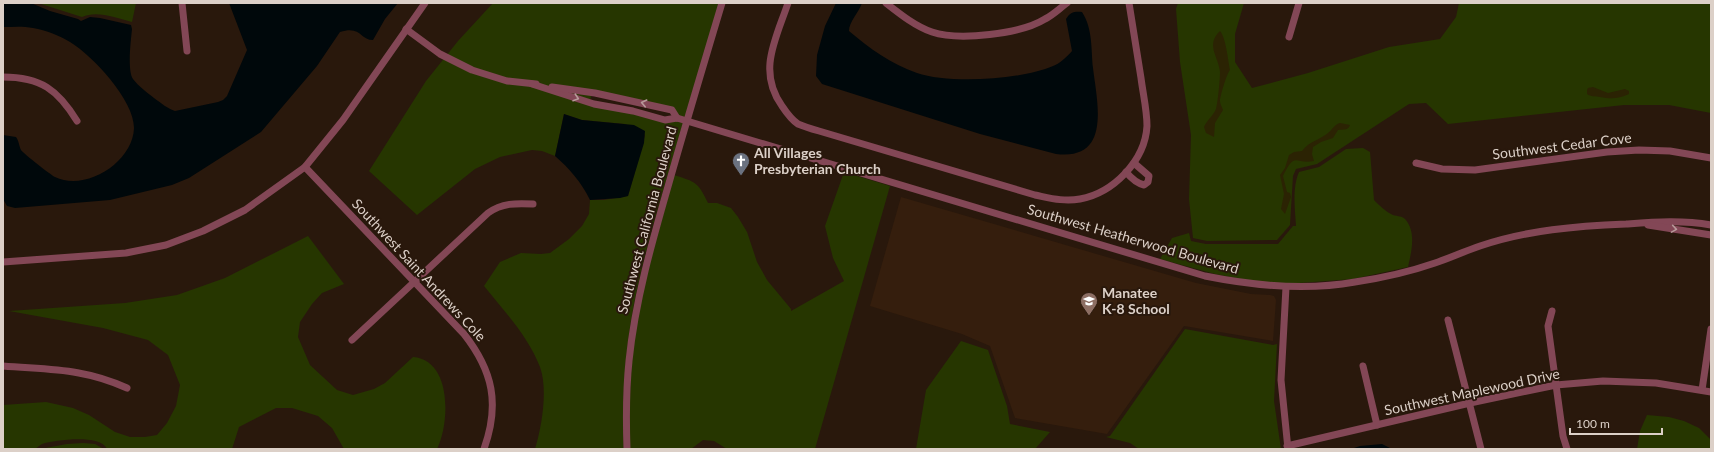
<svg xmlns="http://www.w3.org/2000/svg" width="1714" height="452" viewBox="0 0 1714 452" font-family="Lato,sans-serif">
<rect width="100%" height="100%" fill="#29180c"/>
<path fill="#351e0d" d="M901 197 1196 283 1251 294 1270 295 1274 296 1276 300 1273 341 1184 326 1107 434 1015 418 990 346 962 334 870 306Z"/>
<g fill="#263600">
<path d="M38 3H136L132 22C116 18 97 10 82 17Z"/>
<path d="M493 3H719L685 117 611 97 592 94 590 100 683 123C664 189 642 254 631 321 624 364 622 406 624 449H535C542 426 548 389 540 367 528 336 504 311 484 286L500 262 521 253 541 254 550 253 569 239 582 226 589 214 590 200H604L628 196 645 135 625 124 582 120 564 114 555 156 542 151 532 150 500 157 475 169 417 215 369 171 426 81 458 41Z"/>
<path d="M1178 3H1244L1235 34V62L1252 88 1308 73 1389 47 1440 39 1456 17 1459 3H1711V113L1669 105H1624L1448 124 1426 103 1409 104 1317 164 1296 169 1293 176 1290 225 1277 240 1207 241 1193 238 1189 199 1191 135 1180 62 1176 9Z"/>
<path d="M1363 148 1370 152 1374 200C1379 205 1385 211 1391 214 1396 217 1401 215 1405 219 1417 232 1411 253 1408 267L1353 279 1286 284 1251 281 1215 274 1160 259 1172 238 1189 233 1191 241 1206 244H1278L1293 226H1296C1295 209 1292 188 1299 172L1319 167 1346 149Z"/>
<path d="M844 172 890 186 815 449H727L714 441 703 440 691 449H630C629 406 630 364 637 322 646 272 661 224 674 175 696 182 698 182 708 203H717L731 208 738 217 747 232 757 262 767 280 791 309V311L844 281 833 258 825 226Z"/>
<path d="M308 236 344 284 322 293 312 304 300 322 298 337 310 365 337 390 353 395 374 389 385 383 413 357C452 360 450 423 437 449H344L332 428 318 416 292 408H276L239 427 232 449H107C100 434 56 440 42 444 40 445 37 448 34 449 26 451 12 449 3 449V405L46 402 73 408 89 415 115 432 130 437H145L157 435 167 423 176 406 180 385 168 355 148 340 103 328 9 311 125 303 177 295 225 278Z"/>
<path d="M1185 329 1273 345 1277 344 1274 401 1281 449H1139L1130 443 1106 437 1110 436Z"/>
<path d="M961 341 988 350 1007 406 1010 424 1050 432 1035 449H916L926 390Z"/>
<path d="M1647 415 1669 417 1684 421 1699 428 1711 440V449H1637L1640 431Z"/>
<path d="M83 443 95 444 104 449H40L67 444Z"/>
</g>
<g fill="#2b2303">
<path d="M1220 31C1226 38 1228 60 1230 70 1227 73 1220 96 1220 101 1220 104 1222 107 1223 110L1215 123 1214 137 1206 133 1204 127C1207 120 1213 116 1216 109 1218 102 1220 79 1220 72 1219 57 1205 45 1220 31Z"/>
<path d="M1593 87 1608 93 1625 89 1629 91V94C1618 99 1611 99 1600 97 1595 96 1591 97 1587 94V90L1588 88Z"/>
<path d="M1340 123 1350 125C1348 131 1343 129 1338 130L1333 138 1321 142 1313 147 1312 154 1314 161C1294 165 1296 150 1283 176L1287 192 1290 193 1291 197 1285 214 1281 209 1284 194 1280 175 1285 168 1289 155 1294 152 1302 151C1309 141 1320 140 1328 133 1333 129 1334 125 1340 123Z"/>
</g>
<g fill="#00080b">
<path d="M3 3H31L50 11 78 19 81 21 90 17 100 18 131 25 132 29C131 40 127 70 133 79 138 86 148 93 154 98 161 103 168 109 175 111L218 102 223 100 227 96 247 50 229 3H398L385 19 373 40C360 40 361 25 340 32L317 66 261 132 189 178 172 185 110 200 15 208 7 206 3 199V135L16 137C19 141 19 146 21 150 24 154 51 175 55 177 86 192 133 162 134 128 134 100 93 56 70 42 60 36 46 30 33 28 23 26 13 27 3 27Z"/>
<path d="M836 3H862C859 12 849 22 849 31 869 48 891 64 917 73 949 84 1020 80 1053 66 1059 64 1067 57 1072 51L1066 19C1070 12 1075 11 1082 12 1093 29 1091 49 1093 68 1097 102 1112 161 1056 154L980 134 822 84 816 76 817 55 825 26Z"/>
<path d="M564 114 582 120 634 125 645 131 644 143 628 196 620 198 590 200C582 183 569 168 555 156Z"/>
<path d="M1382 444 1392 449H1351L1360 446Z"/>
</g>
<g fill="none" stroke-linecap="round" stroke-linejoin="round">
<g stroke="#834756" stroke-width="7">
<path d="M182 3 187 51"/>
<path d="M788 3C776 39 757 71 782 106 786 112 792 120 798 124 805 127 812 129 819 131L1035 195C1050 198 1064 202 1080 199 1113 193 1145 161 1147 126 1147 110 1143 94 1141 78 1137 53 1133 28 1129 3"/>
<path d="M886 3C900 14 915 26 932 32 959 41 1021 34 1045 19 1053 15 1060 8 1067 3"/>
<path d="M406 29 440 54 472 70 507 81 536 84"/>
<path d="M1289 37 1299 3"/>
<path d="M3 77C41 77 58 90 77 121"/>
<path d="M532 84 594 104 633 111 665 120 677 118 687 121 1205 276C1255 286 1305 291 1355 282 1382 278 1409 272 1435 263 1450 258 1465 251 1480 246 1527 230 1577 226 1626 224 1655 222 1682 220 1711 225"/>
<path d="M552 87 595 93 672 110 677 118"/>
<path d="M1416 163 1442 169 1475 170 1607 152 1639 150 1670 151 1711 158"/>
<path d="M305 167 464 334C493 371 500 404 484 449"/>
<path d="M1126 172C1131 178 1136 183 1144 185L1148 182 1149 176 1134 163"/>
<path d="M1648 225 1711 235"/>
<path d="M3 262 126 253 166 245 203 231 245 210 305 167 343 120 425 3"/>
<path d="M1286 287 1281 380 1288 449"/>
<path d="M1552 311 1548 326 1563 436 1567 449"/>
<path d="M1448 320 1481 449"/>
<path d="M352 340 488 213C502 203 516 203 533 204"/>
<path d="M3 366C50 370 83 368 127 388"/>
<path d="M1363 366 1377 425"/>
<path d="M1702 390 1711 329"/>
<path d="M1287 446 1470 403 1556 385 1603 381 1656 383 1711 392"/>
<path d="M627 449C626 420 626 390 629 361 635 301 652 242 669 183 686 123 704 63 722 3"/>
</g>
</g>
<defs><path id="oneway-chevron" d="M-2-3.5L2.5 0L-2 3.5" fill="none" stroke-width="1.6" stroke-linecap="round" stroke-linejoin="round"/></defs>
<g stroke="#b8999a">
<use href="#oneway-chevron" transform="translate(576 98) rotate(18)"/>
<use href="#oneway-chevron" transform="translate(644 103) rotate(-167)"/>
<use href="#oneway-chevron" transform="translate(1674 229) rotate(9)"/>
</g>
<defs>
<symbol id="church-pin" viewBox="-11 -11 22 30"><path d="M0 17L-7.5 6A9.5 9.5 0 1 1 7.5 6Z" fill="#6b7280" stroke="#29180c"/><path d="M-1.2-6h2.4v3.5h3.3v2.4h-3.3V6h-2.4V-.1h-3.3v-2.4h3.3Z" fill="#fff"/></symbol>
<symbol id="school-pin" viewBox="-11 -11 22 30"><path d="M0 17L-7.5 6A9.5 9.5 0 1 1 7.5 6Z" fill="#8d6e63" stroke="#29180c"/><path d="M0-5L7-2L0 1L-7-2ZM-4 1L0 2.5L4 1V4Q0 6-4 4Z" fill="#fff"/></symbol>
</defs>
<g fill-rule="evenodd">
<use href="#church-pin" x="731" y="151" width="20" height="27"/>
<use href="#school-pin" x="1079" y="291" width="20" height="27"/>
</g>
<g text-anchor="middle" stroke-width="4" stroke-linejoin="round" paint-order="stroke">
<g font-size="14" fill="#dcd0c8" stroke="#29180c">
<text transform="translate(1562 146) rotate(-7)" y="5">Southwest Cedar Cove</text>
<text transform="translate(647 220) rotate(-75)" y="5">Southwest California Boulevard</text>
<text transform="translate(1133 239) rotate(16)" y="5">Southwest Heatherwood Boulevard</text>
<text transform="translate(419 270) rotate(47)" y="5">Southwest Saint Andrews Cole</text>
<text transform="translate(1472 392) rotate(-12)" y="5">Southwest Maplewood Drive</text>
</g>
<g font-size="14" font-weight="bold" fill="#dcd0c8" stroke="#29180c" text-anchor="start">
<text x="754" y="158">All Villages<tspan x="754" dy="16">Presbyterian Church</tspan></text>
<text x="1102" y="298">Manatee<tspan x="1102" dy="16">K-8 School</tspan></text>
</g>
</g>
<rect width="1714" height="452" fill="none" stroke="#dcd0c8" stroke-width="8"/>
<path d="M1570 428v6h92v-6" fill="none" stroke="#dcd0c8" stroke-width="2"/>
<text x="1576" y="428" font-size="12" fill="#dcd0c8" stroke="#29180c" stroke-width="3" paint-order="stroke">100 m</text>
</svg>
